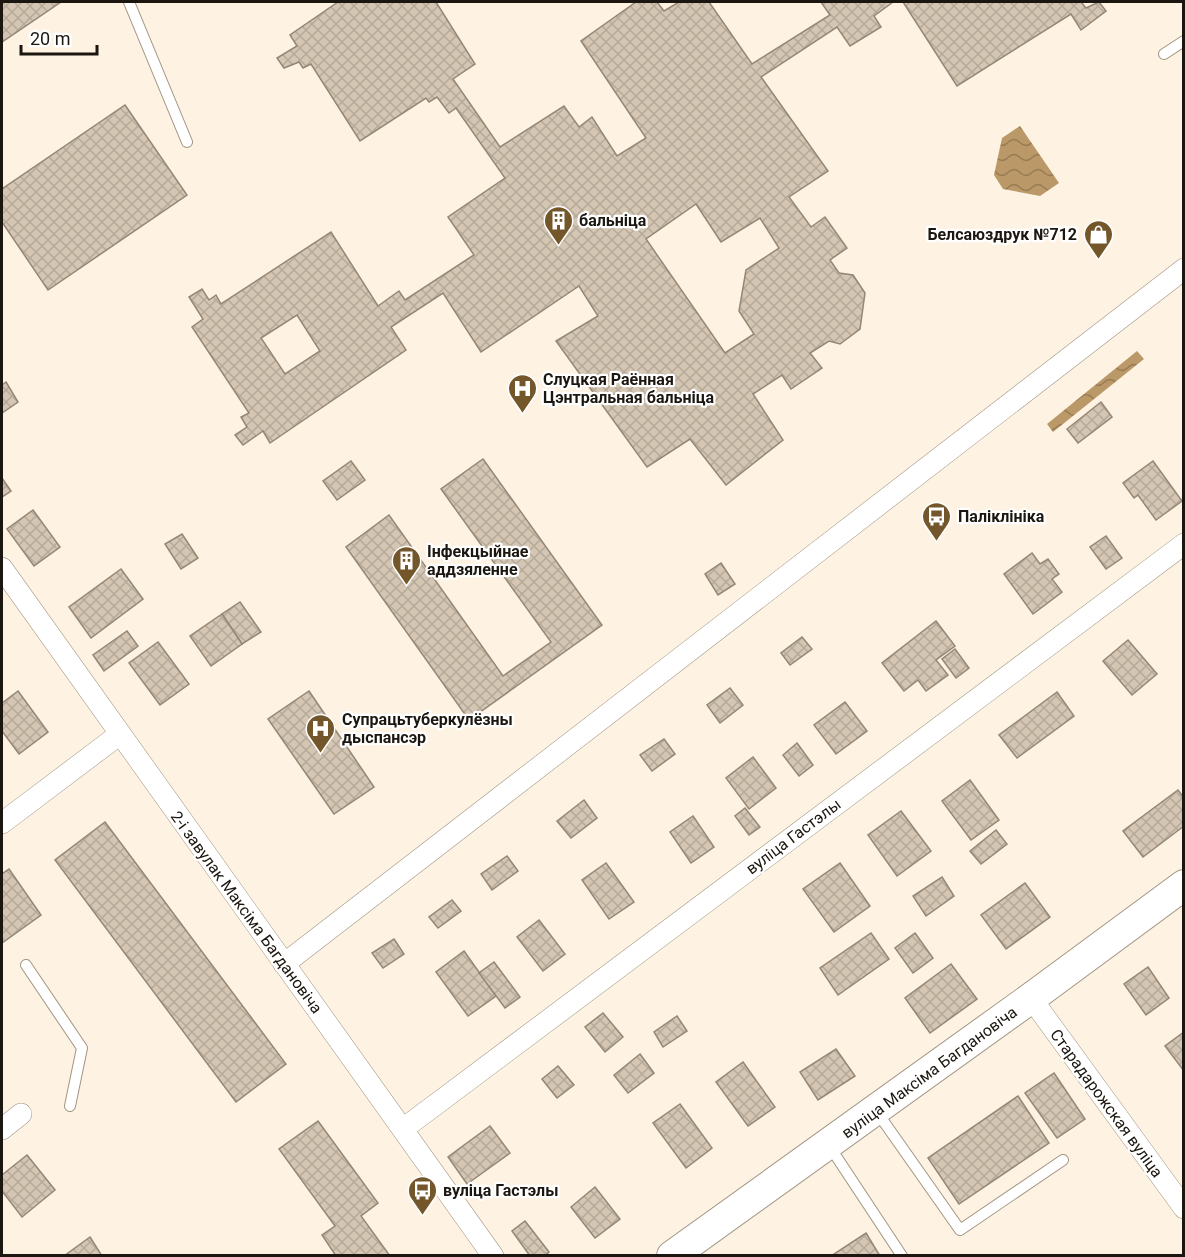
<svg xmlns="http://www.w3.org/2000/svg" width="1185" height="1257" viewBox="0 0 1185 1257" font-family="Roboto,sans-serif">
<defs>
<pattern id="water-waves" width="16" height="10" patternUnits="userSpaceOnUse" patternTransform="scale(1.5)"><rect width="16" height="10" fill="#bb9867"/><path d="M0 5q4-4 8 0t8 0" fill="none" stroke="#977b53"/></pattern>
<pattern id="building-cross-hatch" width="8" height="8" patternUnits="userSpaceOnUse" patternTransform="scale(1.5)"><rect width="8" height="8" fill="#d4c6b3"/><path d="M0 0l8 8M0 8l8-8" fill="none" stroke="#b5a999"/></pattern>
</defs>
<rect width="100%" height="100%" fill="#fef2e3"/>
<g fill="url(#water-waves)">
<path d="M1020 126 1059 183 1040 196 1003 189 994 175 1002 138Z"/>
<path d="M1137 351 1144 359 1053 432 1047 424Z"/>
</g>
<g fill="url(#building-cross-hatch)" stroke="#948775" stroke-width="1.5" fill-rule="evenodd">
<path d="M2 2H61L2 42Z"/>
<path d="M338 2H436L475 64 453 79 500 147 564 106 579 127 592 117 617 156 646 138 581 41 636 2H657L664 11 679 2H709L752 64 830 15 821 2H893L874 16 881 27 850 46 837 27 761 77 828 171 789 197 811 227 825 217 847 248 830 260 839 273 853 275 865 293 860 329 840 344 829 341 810 353 822 368 791 389 782 375 753 394 783 440 726 485 690 439 647 467 556 341 598 316 579 286 481 352 443 293 391 327 406 350 270 443 263 431 243 445 235 435 247 427 241 417 249 413 192 327 203 319 189 297 202 289 209 300 216 295 221 304 331 232 378 306 399 291 405 300 474 255 448 217 505 178 456 108 449 113 437 97 429 102 426 98 360 141 311 64 303 68 299 62 284 68 277 58 297 46 290 35ZM696 204 721 242 760 218 779 248 746 270 739 311 754 334 725 353 646 239ZM297 315 320 351 285 374 261 338Z"/>
<path d="M903 2H1081L1086 8 1099 2 1106 11 1081 30 1071 14 957 86Z"/>
<path d="M125 105 187 195 48 290 2 222V189Z"/>
<path d="M6 382 18 402 2 413V385Z"/>
<path d="M1101 402 1112 417 1078 443 1067 429Z"/>
<path d="M483 459 602 625 469 720 346 547 389 515 503 676 551 642 441 489Z"/>
<path d="M351 461 365 480 337 500 323 481Z"/>
<path d="M1153 461 1182 501 1156 520 1138 495 1134 498 1123 483Z"/>
<path d="M2 478 11 491 2 497Z"/>
<path d="M33 510 60 547 34 566 7 529Z"/>
<path d="M182 534 198 558 181 569 165 544Z"/>
<path d="M1106 536 1122 558 1106 569 1090 547Z"/>
<path d="M1032 553 1040 564 1048 559 1059 574 1052 579 1062 592 1033 614 1004 574Z"/>
<path d="M721 563 735 584 718 595 705 574Z"/>
<path d="M121 569 143 599 91 638 69 607Z"/>
<path d="M240 602 261 632 242 644 222 614Z"/>
<path d="M222 614 242 644 211 666 190 636Z"/>
<path d="M936 621 955 646 936 660 948 675 926 691 918 680 904 691 882 663Z"/>
<path d="M127 631 138 646 104 671 93 655Z"/>
<path d="M802 637 812 649 790 665 781 653Z"/>
<path d="M1128 640 1157 674 1132 695 1103 661Z"/>
<path d="M158 642 189 684 160 705 129 663Z"/>
<path d="M955 649 969 668 956 678 942 659Z"/>
<path d="M730 688 743 705 720 723 707 705Z"/>
<path d="M18 691 48 732 19 754 2 731V703Z"/>
<path d="M309 691 374 787 334 814 268 719Z"/>
<path d="M1057 692 1074 716 1017 758 999 735Z"/>
<path d="M845 702 867 731 836 754 814 725Z"/>
<path d="M664 739 675 754 652 771 640 755Z"/>
<path d="M797 743 813 765 799 776 783 755Z"/>
<path d="M753 757 776 788 749 809 726 778Z"/>
<path d="M970 780 999 820 971 840 942 801Z"/>
<path d="M1178 790 1184 798V826L1143 857 1123 831Z"/>
<path d="M584 800 597 818 571 838 557 821Z"/>
<path d="M745 808 760 827 749 835 735 816Z"/>
<path d="M901 811 931 851 897 876 868 835Z"/>
<path d="M693 816 714 847 691 863 670 832Z"/>
<path d="M105 822 286 1064 236 1102 55 860Z"/>
<path d="M996 830 1007 844 981 864 970 851Z"/>
<path d="M507 856 518 871 492 890 481 874Z"/>
<path d="M606 863 634 902 609 919 582 880Z"/>
<path d="M840 863 870 906 834 932 803 889Z"/>
<path d="M9 869 41 915 2 943V874Z"/>
<path d="M942 877 954 896 926 916 913 896Z"/>
<path d="M1025 883 1050 917 1006 949 981 915Z"/>
<path d="M452 900 461 911 438 928 429 917Z"/>
<path d="M539 920 565 954 543 971 517 937Z"/>
<path d="M871 933 889 959 838 995 820 968Z"/>
<path d="M915 933 933 958 913 973 895 948Z"/>
<path d="M394 939 404 954 383 968 372 953Z"/>
<path d="M464 951 496 996 468 1016 436 972Z"/>
<path d="M494 962 520 997 505 1008 479 973Z"/>
<path d="M951 964 977 999 930 1033 905 998Z"/>
<path d="M1148 967 1169 998 1146 1015 1124 984Z"/>
<path d="M603 1013 623 1037 605 1052 585 1027Z"/>
<path d="M677 1016 687 1031 663 1047 654 1032Z"/>
<path d="M1184 1032V1071L1165 1046Z"/>
<path d="M836 1049 855 1076 818 1100 800 1072Z"/>
<path d="M640 1054 654 1073 628 1093 614 1075Z"/>
<path d="M743 1062 775 1107 748 1126 716 1082Z"/>
<path d="M558 1066 574 1085 557 1098 542 1079Z"/>
<path d="M1054 1073 1085 1119 1057 1138 1025 1093Z"/>
<path d="M1018 1096 1049 1143 959 1204 928 1158Z"/>
<path d="M680 1104 712 1148 686 1168 653 1123Z"/>
<path d="M318 1121 378 1203 361 1216 390 1256H336L322 1235 335 1226 279 1149Z"/>
<path d="M490 1126 510 1153 467 1184 448 1157Z"/>
<path d="M27 1155 55 1190 22 1217 2 1191V1175Z"/>
<path d="M595 1187 620 1219 595 1238 571 1207Z"/>
<path d="M525 1221 549 1252 545 1256H530L512 1231Z"/>
<path d="M866 1233 880 1256H831Z"/>
<path d="M90 1237 102 1256H64Z"/>
</g>
<g fill="none" stroke-linecap="round" stroke-linejoin="round">
<defs>
<g id="service">
<path d="M129 2 187 142"/>
<path d="M1164 54 1184 41"/>
<path d="M26 965 82 1048 70 1106"/>
<path d="M877 1112 960 1230 1063 1160"/>
<path d="M830 1147 902 1256"/>
</g>
<g id="minor">
<path d="M2 568 493 1256"/>
<path d="M2 823 120 734"/>
<path d="M284 964 1184 269"/>
<path d="M1031 998 1184 1208"/>
<path d="M2 1129 21 1114"/>
<path d="M403 1129 1184 544"/>
</g>
<path id="secondary" d="M672 1256 1031 998 1184 885"/>
</defs>
<use href="#service" stroke="#a29583" stroke-width="12"/>
<use href="#minor" stroke="#a29583" stroke-width="22"/>
<use href="#secondary" stroke="#a29583" stroke-width="32"/>
<use href="#service" stroke="#fff" stroke-width="10"/>
<use href="#minor" stroke="#fff" stroke-width="21"/>
<use href="#secondary" stroke="#fff" stroke-width="30"/>
</g>
<defs>
<symbol id="building-pin" viewBox="-11 -11 22 30"><path d="M0 17L-7.5 6A9.5 9.5 0 1 1 7.5 6Z" fill="#73562a" stroke="#fff"/><path d="M-4-6H4V6H1V3H-1V6H-4ZM-2.5-4.3h1.7v1.8h-1.7ZM.8-4.3h1.7v1.8H.8ZM-2.5-1h1.7V.8h-1.7ZM.8-1h1.7V.8H.8Z" fill="#fff"/></symbol>
<symbol id="shop-pin" viewBox="-11 -11 22 30"><path d="M0 17L-7.5 6A9.5 9.5 0 1 1 7.5 6Z" fill="#73562a" stroke="#fff"/><path d="M-5-2.5h2.3a2.7 3.5 0 0 1 5.4 0H5L5.5 6h-11ZM-1.5-2.5h3a1.5 2.3 0 0 0-3 0Z" fill="#fff"/></symbol>
<symbol id="hospital-pin" viewBox="-11 -11 22 30"><path d="M0 17L-7.5 6A9.5 9.5 0 1 1 7.5 6Z" fill="#73562a" stroke="#fff"/><path d="M-5-5h3v3.5h4V-5h3V5h-3V1.5h-4V5h-3Z" fill="#fff"/></symbol>
<symbol id="bus-pin" viewBox="-11 -11 22 30"><path d="M0 17L-7.5 6A9.5 9.5 0 1 1 7.5 6Z" fill="#73562a" stroke="#fff"/><path d="M-5-6H5V4H4V6H2V4H-2V6H-4V4H-5ZM-3.5-4V0h7V-4ZM-3.5 1.2v1.5H-2V1.2ZM2 1.2v1.5H3.5V1.2Z" fill="#fff"/></symbol>
</defs>
<g fill-rule="evenodd">
<use href="#building-pin" x="542" y="204" width="33" height="45"/>
<use href="#shop-pin" x="1082" y="218" width="33" height="45"/>
<use href="#hospital-pin" x="506" y="372" width="33" height="45"/>
<use href="#bus-pin" x="920" y="500" width="33" height="45"/>
<use href="#building-pin" x="390" y="544" width="33" height="45"/>
<use href="#hospital-pin" x="304" y="712" width="33" height="45"/>
<use href="#bus-pin" x="406" y="1174" width="33" height="45"/>
</g>
<g text-anchor="middle" stroke-width="4.5" stroke-linejoin="round" paint-order="stroke">
<g font-size="16" font-weight="bold" fill="#1b160f" stroke="#fff" text-anchor="start">
<text x="579" y="226">бальніца</text>
<text x="1077" y="240" text-anchor="end">Белсаюздрук №712</text>
<text x="543" y="385">Слуцкая Раённая<tspan x="543" dy="18">Цэнтральная бальніца</tspan></text>
<text x="958" y="522">Паліклініка</text>
<text x="427" y="557">Інфекцыйнае<tspan x="427" dy="18">аддзяленне</tspan></text>
<text x="342" y="725">Супрацьтуберкулёзны<tspan x="342" dy="18">дыспансэр</tspan></text>
<text x="443" y="1196">вуліца Гастэлы</text>
</g>
<g font-size="16" fill="#1b160f" stroke="#fff">
<text transform="translate(793 836) rotate(-37)" y="6">вуліца Гастэлы</text>
<text transform="translate(247 912) rotate(54)" y="6">2-і завулак Максіма Багдановіча</text>
<text transform="translate(929 1072) rotate(-36)" y="6">вуліца Максіма Багдановіча</text>
<text transform="translate(1107 1103) rotate(54)" y="6">Старадарожская вуліца</text>
</g>
</g>
<rect width="1185" height="1257" fill="none" stroke="#1b160f" stroke-width="6"/>
<path d="M21 45v9h76v-9" fill="none" stroke="#1b160f" stroke-width="3"/>
<text x="30" y="45" font-size="18" fill="#1b160f" stroke="#ffffff" stroke-width="4.5" paint-order="stroke">20 m</text>
</svg>
